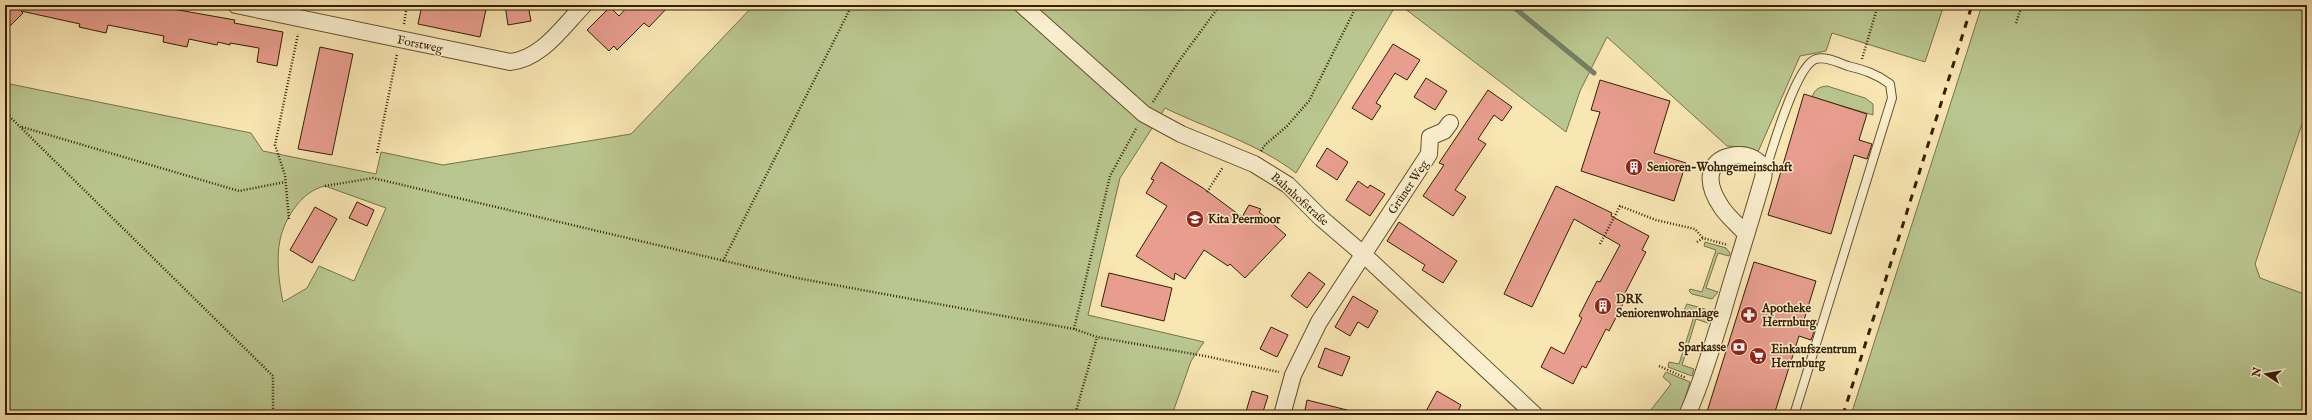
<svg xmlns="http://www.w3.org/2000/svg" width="2312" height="420" viewBox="0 0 2312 420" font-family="'IM FELL English',serif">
<rect width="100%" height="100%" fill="#f8e6b3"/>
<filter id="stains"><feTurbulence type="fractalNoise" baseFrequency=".005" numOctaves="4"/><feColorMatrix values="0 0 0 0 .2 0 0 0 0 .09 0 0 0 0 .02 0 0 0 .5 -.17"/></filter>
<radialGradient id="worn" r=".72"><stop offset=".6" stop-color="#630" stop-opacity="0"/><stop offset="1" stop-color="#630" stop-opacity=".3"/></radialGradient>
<g fill="#bac68f" stroke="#787248" fill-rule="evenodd">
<path d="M754 5H1396L1296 173C1257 143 1208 129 1165 108L1120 178 1088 315 1204 342 1191 361 1172 415H5V83L251 133 263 151 376 174 381 152 443 165 631 134ZM325 186 386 208 354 281 319 266 307 288 283 302C279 283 276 259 280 240 285 217 302 191 325 186Z"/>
<path d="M1400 5H1944L1925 62 1832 33 1826 51 1800 56 1758 152 1745 147 1727 146 1607 37 1580 91 1566 132Z"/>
<path d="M1982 5H2307V109L2255 264 2260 278 2307 295V415H1851Z"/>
<path d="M1827 86 1865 98 1873 104V115L1812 97C1815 89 1819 87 1827 86Z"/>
<path d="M1705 242 1726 248 1730 253 1729 256 1718 253 1706 288 1718 292 1712 299 1692 294 1689 291 1690 289 1702 292 1716 250 1704 246Z"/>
<path d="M1687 304 1705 309 1710 316 1708 323 1696 319 1682 365 1694 369 1692 376 1668 367 1669 362 1679 364 1695 313 1684 310Z"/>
<path d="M1666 372 1690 382 1680 415H1647L1671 384 1663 377Z"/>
</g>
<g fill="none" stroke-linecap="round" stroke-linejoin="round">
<path stroke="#738067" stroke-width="5" d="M1511 5 1594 73"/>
</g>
<g fill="#e89e8f" stroke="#351f00">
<path d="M5 5H14L19 9V5H150L235 20 234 23 283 32 277 66 257 62 259 48 230 43V45L218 42 217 45 189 39 187 47 163 42 164 36 108 25 106 33 79 27 80 24 21 11 23 13 5 31Z"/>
<path d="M422 5H487L480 37 418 24Z"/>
<path d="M505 5H528L531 21 508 25Z"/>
<path d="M629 5H670L649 27 644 23 617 50 614 46 609 51 587 30 610 7 619 16Z"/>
<path d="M1393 44 1420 60 1407 80 1395 73 1376 103 1381 106 1372 120 1352 108Z"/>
<path d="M320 47 353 54 332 155 298 149Z"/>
<path d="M1426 78 1447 91 1435 110 1414 97Z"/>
<path d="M1600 80 1670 101 1654 153 1686 163 1674 201 1581 171 1600 112 1591 110Z"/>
<path d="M1488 90 1512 107 1502 121 1494 115 1478 139 1486 144 1455 190 1466 197 1453 216 1423 196 1444 165 1439 163Z"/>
<path d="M1804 94 1867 114 1859 140 1872 144 1867 159 1854 155 1831 234 1768 215Z"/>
<path d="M1327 148 1348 162 1337 180 1316 166Z"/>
<path d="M1161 162 1203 188 1242 217 1249 205 1261 209 1259 212 1286 235 1245 278 1230 264 1228 266 1204 250 1185 279 1175 273 1174 280 1136 256 1167 206 1146 193 1154 180 1151 179Z"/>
<path d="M1358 181 1368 188 1370 185 1385 194 1370 216 1346 200Z"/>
<path d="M1556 186 1612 213 1611 216 1649 236 1642 250 1646 252 1624 295 1627 296 1609 331 1606 329 1586 368 1582 366 1573 384 1541 367 1551 347 1564 354 1582 318 1579 316 1597 281 1600 282 1620 245 1574 219 1532 307 1504 294Z"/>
<path d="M357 202 374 210 367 226 349 218Z"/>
<path d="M315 207 337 219 312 263 290 250Z"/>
<path d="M1399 222 1457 261 1443 283 1422 270 1425 265 1387 241Z"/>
<path d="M1754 262 1816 281 1804 320 1817 324 1811 340 1799 336 1774 415H1706Z"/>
<path d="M1309 272 1325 284 1307 308 1291 296Z"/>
<path d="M1109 273 1172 288 1164 321 1101 306Z"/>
<path d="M1353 296 1378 311 1368 328 1358 322 1350 336 1335 327Z"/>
<path d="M1271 327 1288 335 1277 357 1260 349Z"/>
<path d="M1325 348 1350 357 1342 376 1318 367Z"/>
<path d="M1252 391 1268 396 1262 415H1245Z"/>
<path d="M1437 391 1461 405 1456 415H1424Z"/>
<path d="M1307 400 1347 410V415H1304Z"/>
</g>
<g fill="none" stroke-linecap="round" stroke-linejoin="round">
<defs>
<path id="lane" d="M1765 172C1772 150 1796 65 1816 59 1826 56 1839 63 1848 66 1864 70 1877 74 1890 84L1892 98 1794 415"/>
<g id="street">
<path d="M236 5 510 62C542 59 563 26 584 5"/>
<path d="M1022 5 1144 114 1181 134 1254 164 1288 185 1321 218 1363 254 1535 415"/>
<path d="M1282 415 1293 375 1319 322 1429 154 1430 137 1444 131 1450 123"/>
<path d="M1687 415C1702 383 1711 349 1722 315 1735 269 1750 224 1763 178 1772 143 1679 145 1722 208 1728 217 1739 226 1746 234"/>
</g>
</defs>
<use href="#lane" stroke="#66512d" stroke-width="10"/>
<use href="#street" stroke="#66512d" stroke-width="18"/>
<g stroke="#351f00" stroke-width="2.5" stroke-dasharray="1 2" stroke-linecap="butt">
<path d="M2016 23 2022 5"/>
<path d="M404 24 407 5"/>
<path d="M1862 59 1878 5"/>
<path d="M1153 102 1179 61 1220 5"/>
<path d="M5 112 273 376V415"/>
<path d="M22 127 239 191 285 182"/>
<path d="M1261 151 1265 145 1287 126 1309 101 1357 5"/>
<path d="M377 153 397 54"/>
<path d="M325 186 373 178 797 278 1074 329 1097 337 1205 356 1279 372"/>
<path d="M1207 192 1223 167"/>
<path d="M289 219 285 175 275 145 298 34"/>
<path d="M1697 242 1703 238 1728 245"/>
<path d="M1600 244 1620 206 1656 220 1695 229 1703 238"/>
<path d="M723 261 852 5"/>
<path d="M1074 329 1110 176 1137 127"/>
<path d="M1659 366 1686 378"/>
<path d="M1075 415 1097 337"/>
</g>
<use href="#lane" stroke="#faefce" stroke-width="8"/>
<use href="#street" stroke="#faefce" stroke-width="16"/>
<path stroke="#351f00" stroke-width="3" stroke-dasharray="7 7" stroke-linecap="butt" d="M1843 415 1972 5"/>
</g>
<defs>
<symbol id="building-disc" viewBox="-11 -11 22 22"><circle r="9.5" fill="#8f2418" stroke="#faefce"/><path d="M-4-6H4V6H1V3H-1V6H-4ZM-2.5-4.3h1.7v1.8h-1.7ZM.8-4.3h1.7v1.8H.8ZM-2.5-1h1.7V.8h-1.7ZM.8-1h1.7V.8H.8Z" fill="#fff"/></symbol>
<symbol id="school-disc" viewBox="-11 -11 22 22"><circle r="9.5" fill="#8f2418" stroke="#faefce"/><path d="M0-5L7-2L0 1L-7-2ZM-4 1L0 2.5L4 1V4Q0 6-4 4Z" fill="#fff"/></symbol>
<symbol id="pharmacy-disc" viewBox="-11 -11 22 22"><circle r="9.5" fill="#8f2418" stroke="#faefce"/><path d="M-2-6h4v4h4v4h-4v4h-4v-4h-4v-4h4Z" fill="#fff"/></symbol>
<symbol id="bank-disc" viewBox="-11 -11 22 22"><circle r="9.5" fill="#8f2418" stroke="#faefce"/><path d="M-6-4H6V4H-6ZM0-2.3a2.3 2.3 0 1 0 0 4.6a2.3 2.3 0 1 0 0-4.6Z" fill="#fff"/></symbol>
<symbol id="supermarket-disc" viewBox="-11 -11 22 22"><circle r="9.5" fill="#8f2418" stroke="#faefce"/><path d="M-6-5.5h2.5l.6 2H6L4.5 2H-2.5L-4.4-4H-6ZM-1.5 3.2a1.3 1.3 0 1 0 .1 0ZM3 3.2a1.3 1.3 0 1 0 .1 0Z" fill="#fff"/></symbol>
</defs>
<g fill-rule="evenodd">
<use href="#building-disc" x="1624" y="157" width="20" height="20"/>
<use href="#school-disc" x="1185" y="209" width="20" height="20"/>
<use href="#building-disc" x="1593" y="296" width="20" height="20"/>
<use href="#pharmacy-disc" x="1739" y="305" width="20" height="20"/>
<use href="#bank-disc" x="1729" y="337" width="20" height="20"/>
<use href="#supermarket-disc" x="1748" y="346" width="20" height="20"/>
</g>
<g text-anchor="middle" stroke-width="3" stroke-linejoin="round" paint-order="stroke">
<g font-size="12" fill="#351f00" stroke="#faefce">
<text transform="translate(420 44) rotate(12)" y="4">Forstweg</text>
<text transform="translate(1408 187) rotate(-56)" y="4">Grüner Weg</text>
<text transform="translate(1300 199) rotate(42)" y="4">Bahnhofstraße</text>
</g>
<g font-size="12" font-weight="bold" fill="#351f00" stroke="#faefce" text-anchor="start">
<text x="1647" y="171">Senioren-Wohngemeinschaft</text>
<text x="1208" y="223">Kita Peermoor</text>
<text x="1616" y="303">DRK<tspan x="1616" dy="14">Seniorenwohnanlage</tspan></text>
<text x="1762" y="312">Apotheke<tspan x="1762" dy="14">Herrnburg</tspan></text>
<text x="1726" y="351" text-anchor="end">Sparkasse</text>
<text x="1771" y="353">Einkaufszentrum<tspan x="1771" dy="14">Herrnburg</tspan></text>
</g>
</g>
<rect width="2312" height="420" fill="none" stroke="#f8e6b3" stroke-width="20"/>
<rect x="6" y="6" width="2300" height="408" fill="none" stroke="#351f00" stroke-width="2"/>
<rect x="10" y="10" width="2292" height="400" fill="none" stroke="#351f00"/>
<g transform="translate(2266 374) rotate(282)" stroke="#faefce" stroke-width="3" paint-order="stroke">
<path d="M0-3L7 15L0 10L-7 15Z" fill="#351f00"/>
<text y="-6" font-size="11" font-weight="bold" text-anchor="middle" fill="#351f00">N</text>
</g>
<rect width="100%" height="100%" filter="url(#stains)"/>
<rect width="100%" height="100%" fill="url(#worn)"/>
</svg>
